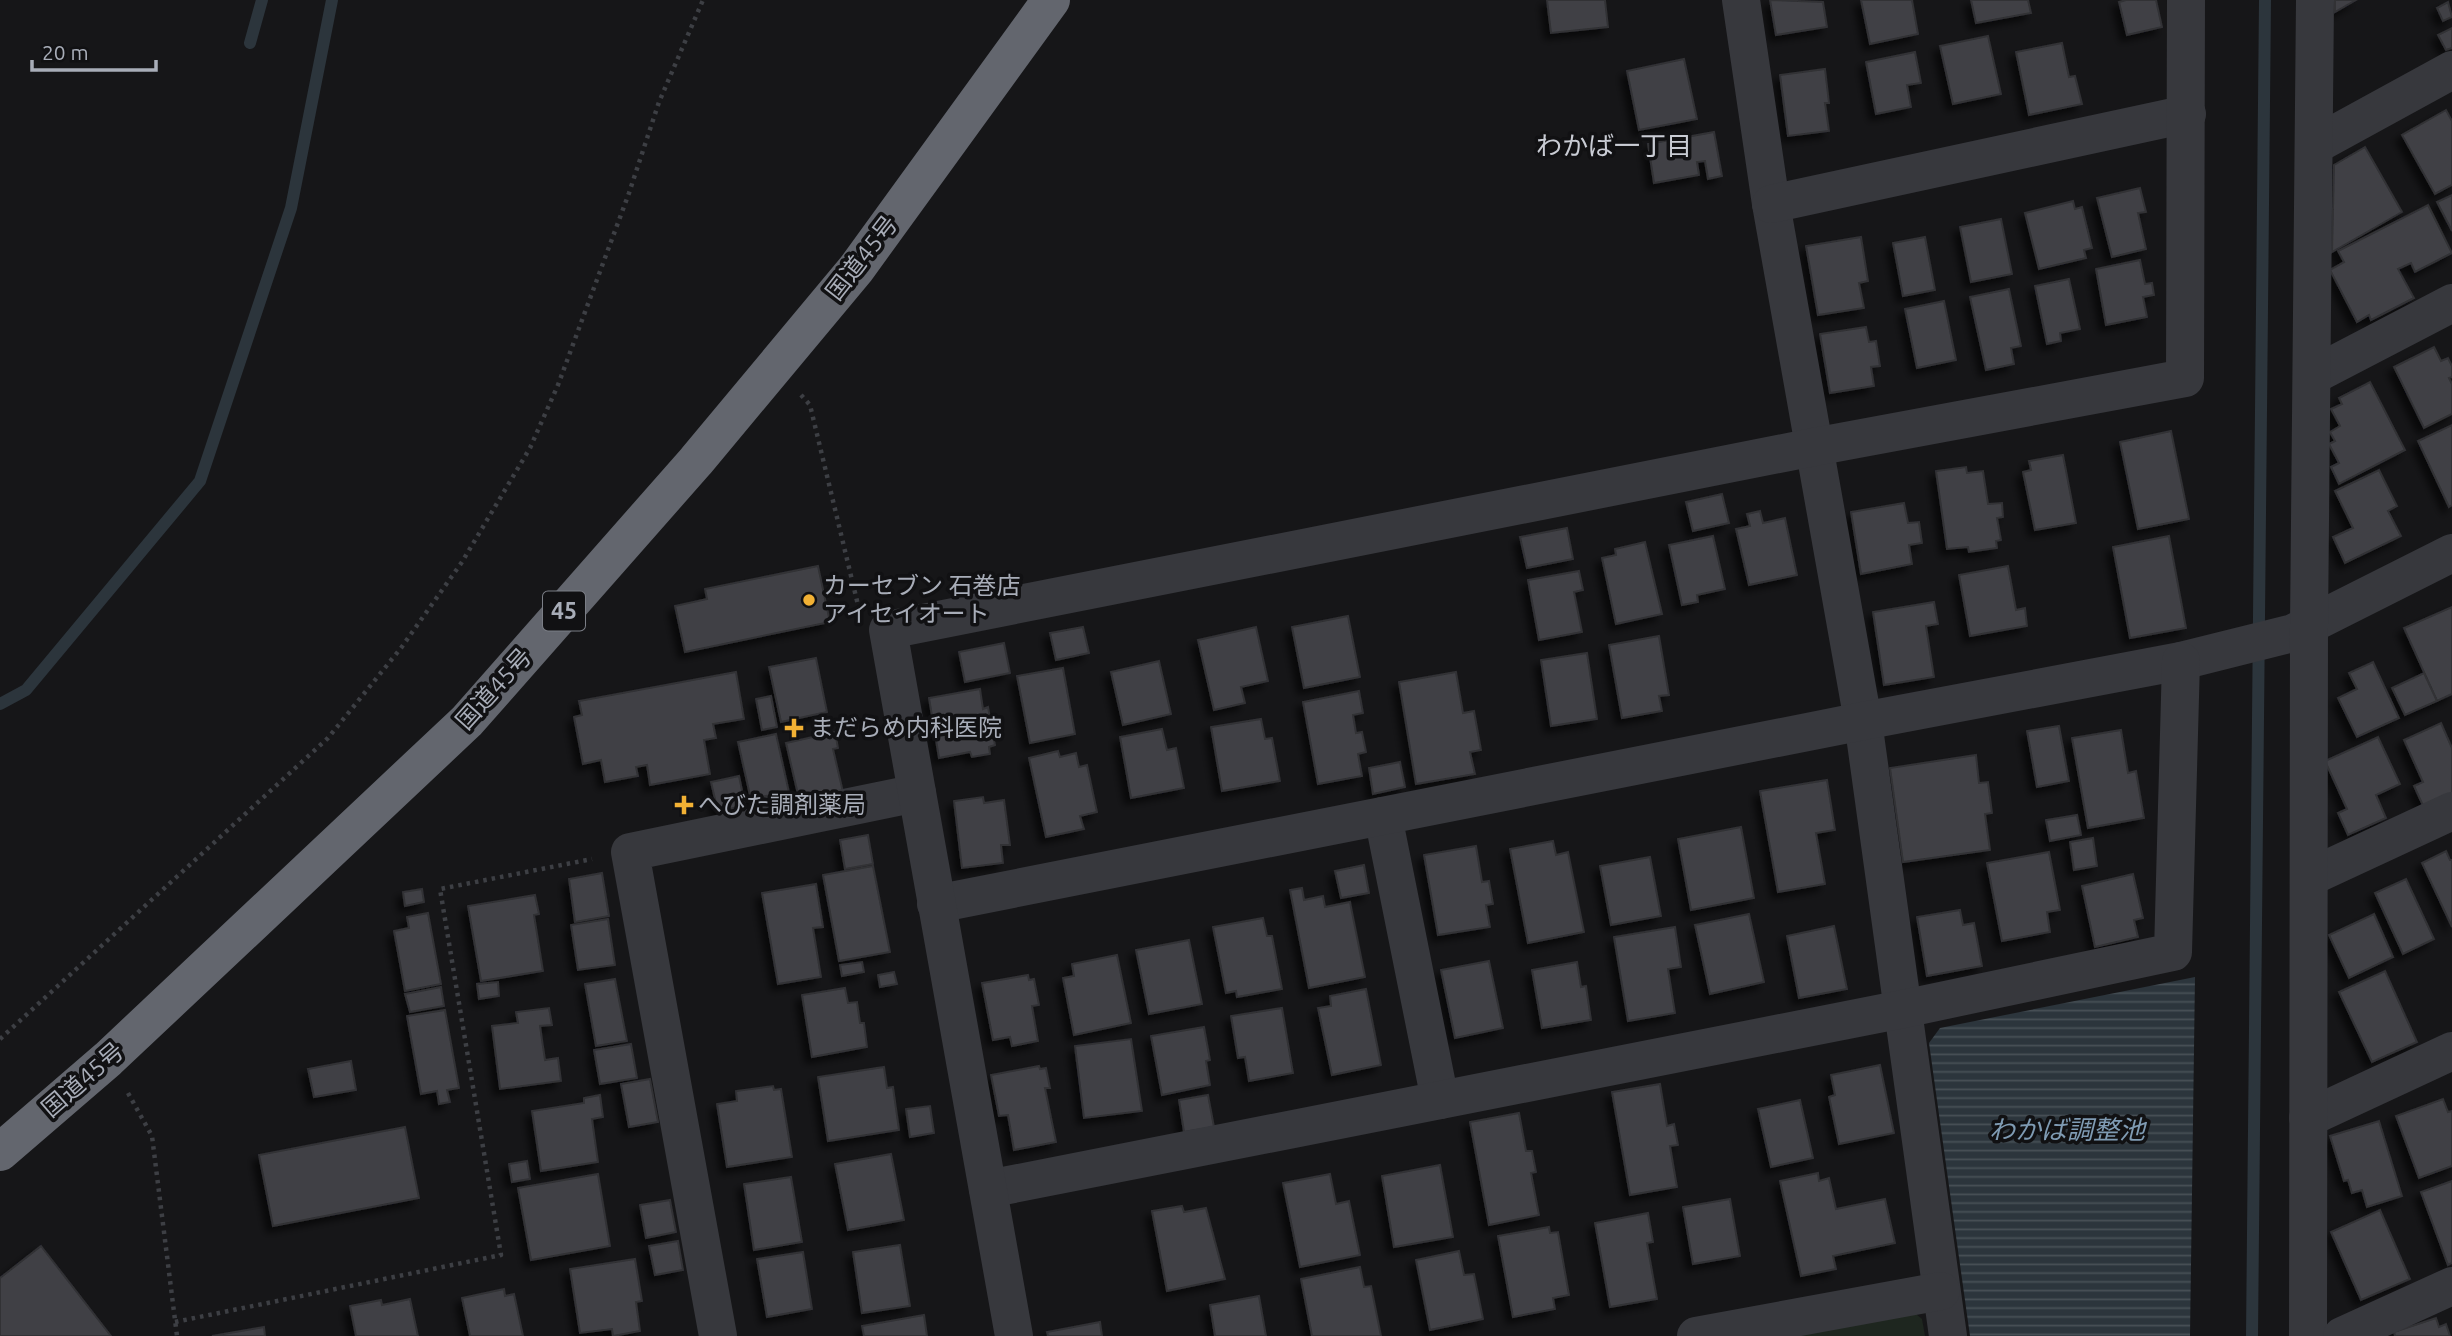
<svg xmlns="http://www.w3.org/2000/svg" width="2452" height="1336" viewBox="0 0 2452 1336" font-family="Ubuntu,'Noto Sans JP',sans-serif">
<defs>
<pattern id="water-rules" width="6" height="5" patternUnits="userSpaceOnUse" patternTransform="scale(1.75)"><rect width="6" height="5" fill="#2c353c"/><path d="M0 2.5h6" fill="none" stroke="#485056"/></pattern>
<filter id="shadow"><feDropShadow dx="-6" dy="6" stdDeviation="3.5" flood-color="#0009"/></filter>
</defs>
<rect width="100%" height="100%" fill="#161618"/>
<path fill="#1e261f" d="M1910 1309 1922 1319 1925 1336H1772Z"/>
<path fill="url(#water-rules)" d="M2195 977 2190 1336H1970L1929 1043 1940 1028Z"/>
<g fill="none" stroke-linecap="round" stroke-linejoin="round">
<g stroke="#2c353c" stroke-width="12">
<path d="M250 43 262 0"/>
<path d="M0 704 26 690 200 481 291 208 332 0"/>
<path d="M2252 1336 2265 0"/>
</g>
</g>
<g fill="#404145" stroke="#303034" stroke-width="2" filter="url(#shadow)">
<path d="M1547 0H1605L1608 27 1551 33Z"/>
<path d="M1770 0 1823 2 1827 27 1776 35Z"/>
<path d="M1861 0H1912L1918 34 1870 44Z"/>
<path d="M1971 0H2028L2031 13 1976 23Z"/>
<path d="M2126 0H2156L2162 27 2127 35 2119 2Z"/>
<path d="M2335 0H2356L2335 12Z"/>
<path d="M2448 2 2452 17 2443 21 2437 8Z"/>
<path d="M2452 28V48L2446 50 2438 35Z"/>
<path d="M1988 36 2001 94 1953 104 1940 46Z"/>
<path d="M2062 43 2069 77 2075 76 2082 104 2029 115 2016 52Z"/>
<path d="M1915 52 1921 83 1907 85 1911 107 1876 114 1866 62Z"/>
<path d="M1684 59 1697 119 1639 130 1627 71Z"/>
<path d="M1825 69 1829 103H1825L1829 131 1788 136 1780 75Z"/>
<path d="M2446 110 2452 121V185L2435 194 2402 135Z"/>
<path d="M1714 132 1722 176 1708 179 1705 161 1697 162 1699 175 1654 183 1648 144Z"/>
<path d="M2365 147 2402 212 2332 252 2334 165Z"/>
<path d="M2140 188 2146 212 2138 213 2146 249 2112 257 2097 198Z"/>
<path d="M2452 195V231L2437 202Z"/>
<path d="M2073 201 2075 209 2082 207 2092 248 2084 250 2086 258 2039 269 2025 213Z"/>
<path d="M2428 205 2452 253 2415 272 2411 263 2398 269 2414 298 2371 320 2369 315 2357 322 2330 270 2344 262 2338 251Z"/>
<path d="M2001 219 2012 274 1971 282 1960 227Z"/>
<path d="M1861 237 1868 281 1859 283 1864 308 1818 315 1806 246Z"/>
<path d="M1925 237 1935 290 1903 296 1893 243Z"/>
<path d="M2140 260 2145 284 2152 283 2154 295 2143 297 2147 317 2106 325 2096 269Z"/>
<path d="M2069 279 2080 329 2060 333 2061 341 2047 344 2035 286Z"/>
<path d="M2009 289 2021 346 2011 348 2014 364 1986 370 1970 297Z"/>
<path d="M1944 301 1956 360 1917 368 1905 309Z"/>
<path d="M1866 327 1869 342 1876 341 1880 366 1871 367 1874 386 1830 393 1820 334Z"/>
<path d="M2434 347 2441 361 2448 358 2452 366V377L2449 378 2452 384V414L2424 428 2394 367Z"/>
<path d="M2370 382 2405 450 2339 484 2331 467 2339 463 2329 444 2335 441 2330 432 2340 426 2331 409 2342 404 2339 398Z"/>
<path d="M2452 425V505L2449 507 2418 441Z"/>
<path d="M2171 431 2189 519 2138 529 2120 442Z"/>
<path d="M2063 455 2076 523 2035 530 2023 472 2031 470 2029 461Z"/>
<path d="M1966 467 1967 473 1983 471 1988 504 2002 503 2003 517 1997 518 2001 540 1996 541 1997 548 1969 552 1968 547 1947 549 1936 471Z"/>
<path d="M2379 470 2397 506 2388 511 2401 536 2345 563 2333 537 2353 528 2335 491Z"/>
<path d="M1722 494 1729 523 1693 531 1686 502Z"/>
<path d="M1904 503 1908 523 1919 522 1922 543 1909 545 1912 564 1861 574 1851 512Z"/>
<path d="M1760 511 1763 523 1785 518 1797 575 1749 585 1736 529 1750 526 1747 514Z"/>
<path d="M1567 528 1573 559 1527 568 1520 537Z"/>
<path d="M1713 536 1725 589 1697 595 1698 602 1682 605 1669 545Z"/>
<path d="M2169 536 2186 628 2130 638 2113 547Z"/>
<path d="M1645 542 1662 614 1616 624 1602 558 1616 555 1615 549Z"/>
<path d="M818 566 830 622 685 652 675 606 707 599 705 589Z"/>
<path d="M2008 566 2016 610 2025 608 2027 626 1970 636 1959 575Z"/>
<path d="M1579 571 1583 590 1574 592 1582 632 1539 640 1528 580Z"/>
<path d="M1934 602 1938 624 1926 626 1934 677 1884 685 1873 612Z"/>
<path d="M2452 607V694L2437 701 2404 628Z"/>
<path d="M1348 616 1360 677 1304 688 1292 627Z"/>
<path d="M1083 627 1089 653 1056 660 1050 633Z"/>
<path d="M1256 627 1268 681 1241 687 1245 703 1214 710 1198 640Z"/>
<path d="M1659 636 1669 695 1659 696 1662 711 1622 718 1609 645Z"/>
<path d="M1004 643 1010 673 965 682 959 652Z"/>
<path d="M1587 653 1597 719 1551 726 1541 660Z"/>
<path d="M816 658 827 712 781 722 769 667Z"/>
<path d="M1159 661 1171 714 1123 725 1111 672Z"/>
<path d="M2373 662 2399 718 2357 737 2338 698 2357 689 2349 673Z"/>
<path d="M1063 668 1075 734 1030 743 1017 676Z"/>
<path d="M736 672 744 719 713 724 716 738 704 740 710 774 650 785 647 765 636 767 638 776 605 782 601 760 583 764 574 717 582 715 579 701Z"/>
<path d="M1456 672 1463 713 1474 711 1481 750 1470 752 1475 774 1416 784 1399 682Z"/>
<path d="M2424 673 2437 701 2405 715 2392 688Z"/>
<path d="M980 689 983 709 988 707 995 745 989 747 990 754 972 757 970 752 939 758 929 698Z"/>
<path d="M1359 691 1363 713 1353 715 1356 733 1362 732 1366 752 1358 754 1362 776 1318 784 1303 702Z"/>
<path d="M771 696 777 727 762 730 756 699Z"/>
<path d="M1261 719 1265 739 1272 738 1280 781 1222 791 1211 727Z"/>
<path d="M2441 723 2452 748V797L2425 810 2414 786 2423 782 2404 740Z"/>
<path d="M2059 726 2069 781 2037 787 2027 731Z"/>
<path d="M1162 729 1167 750 1176 748 1184 788 1131 798 1120 737Z"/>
<path d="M2121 730 2128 773 2136 771 2144 818 2088 828 2072 738Z"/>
<path d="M835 732 838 748 833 749 843 792 800 803 786 743Z"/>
<path d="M776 734 790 797 767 802 766 796 751 800 738 742Z"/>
<path d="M2378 737 2400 784 2376 795 2386 818 2348 835 2338 813 2347 809 2325 761Z"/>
<path d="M1058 751 1060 757 1076 753 1079 767 1087 765 1097 812 1080 816 1084 829 1046 837 1029 758Z"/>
<path d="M1976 755 1979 783 1988 782 1992 813 1985 814 1990 850 1903 862 1890 768Z"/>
<path d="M1400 762 1405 787 1373 794 1369 768Z"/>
<path d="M739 776 745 805 718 812 711 782Z"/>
<path d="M1827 780 1835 830 1816 833 1825 884 1778 892 1760 791Z"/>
<path d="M983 797 984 803 1004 800 1010 845H1001L1003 863 962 868 954 801Z"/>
<path d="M2077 815 2081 835 2050 841 2046 820Z"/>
<path d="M1741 827 1754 898 1691 910 1678 839Z"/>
<path d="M868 835 873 864 845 869 840 840Z"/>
<path d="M2093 838 2097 866 2074 870 2070 842Z"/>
<path d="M1553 841 1556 855 1568 852 1584 932 1528 943 1510 849Z"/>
<path d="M1476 846 1482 882 1489 881 1493 904 1486 905 1490 927 1438 935 1424 855Z"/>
<path d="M2446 851 2450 860H2452V927L2422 863Z"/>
<path d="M2049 852 2060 910 2047 912 2050 932 2002 941 1987 863Z"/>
<path d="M1650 857 1661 916 1611 925 1600 866Z"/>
<path d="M1364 865 1369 893 1341 898 1335 871Z"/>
<path d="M873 866 890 952 839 961 823 875Z"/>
<path d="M602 873 609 916 575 922 569 879Z"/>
<path d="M2133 874 2143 918 2134 920 2138 937 2095 947 2082 886Z"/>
<path d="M2406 879 2434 939 2403 954 2375 893Z"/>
<path d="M816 884 823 927 813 928 821 977 778 984 762 893Z"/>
<path d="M1302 888 1304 900 1323 896 1325 907 1350 902 1365 977 1309 988 1290 890Z"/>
<path d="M422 889 424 902 405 906 403 892Z"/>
<path d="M535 895 539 914 534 915 543 971 481 981 468 906Z"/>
<path d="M1960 910 1963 925 1974 923 1982 966 1927 976 1917 917Z"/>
<path d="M428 913 441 984 405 991 394 931 409 928 407 917Z"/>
<path d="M1749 914 1764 982 1710 994 1695 925Z"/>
<path d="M2374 914 2393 957 2349 978 2329 935Z"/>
<path d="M1263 918 1267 936H1272L1282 989 1237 997 1236 991 1226 993 1213 927Z"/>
<path d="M608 919 615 965 578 970 571 925Z"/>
<path d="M1834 926 1847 989 1799 998 1787 936Z"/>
<path d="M1675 927 1681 967 1668 969 1675 1013 1628 1021 1614 937Z"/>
<path d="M1189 940 1202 1004 1149 1014 1136 950Z"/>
<path d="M1117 955 1131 1023 1074 1035 1063 978 1074 976 1072 964Z"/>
<path d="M1489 961 1503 1028 1455 1038 1441 970Z"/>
<path d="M862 962 864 972 842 976 840 965Z"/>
<path d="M1577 962 1581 987 1586 986 1591 1020 1542 1028 1532 970Z"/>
<path d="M2385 971 2417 1042 2372 1062 2339 992Z"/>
<path d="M894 972 897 984 880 987 878 975Z"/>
<path d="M1028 975 1029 980 1034 979 1039 1005 1032 1006 1038 1041 1012 1046 1010 1037 993 1040 982 983Z"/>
<path d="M615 979 627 1041 596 1046 585 984Z"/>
<path d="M498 982 499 996 479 999 477 984Z"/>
<path d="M441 987 444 1006 410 1012 405 994Z"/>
<path d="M845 988 848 1003 857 1002 860 1023H864L867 1047 812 1057 802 995Z"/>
<path d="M1366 989 1381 1065 1332 1075 1318 1008 1331 1006 1330 996Z"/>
<path d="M549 1008 552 1025 540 1026 545 1060 558 1058 561 1081 500 1089 492 1026 518 1023 516 1012Z"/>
<path d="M1282 1008 1293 1073 1249 1081 1245 1057 1238 1058 1231 1016Z"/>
<path d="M445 1010 459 1088 447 1090 450 1102 439 1104 437 1091 421 1094 407 1016Z"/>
<path d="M1204 1027 1210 1060 1206 1061 1210 1085 1162 1095 1151 1036Z"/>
<path d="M1131 1039 1142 1111 1084 1118 1075 1046Z"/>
<path d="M631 1044 637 1078 600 1084 594 1050Z"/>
<path d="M351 1061 356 1090 314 1097 308 1069Z"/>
<path d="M1880 1065 1894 1133 1839 1144 1829 1097 1835 1095 1831 1075Z"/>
<path d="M1039 1066 1040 1069 1046 1068 1050 1088H1045L1056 1142 1014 1150 1008 1115 999 1116 991 1075Z"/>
<path d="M884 1067 887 1088 893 1087 899 1130 828 1141 818 1077Z"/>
<path d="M650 1079 658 1122 629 1127 621 1084Z"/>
<path d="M1660 1084 1667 1126 1674 1124 1678 1145 1670 1146 1677 1187 1630 1195 1612 1092Z"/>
<path d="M773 1086 774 1090 781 1089 792 1157 727 1167 717 1104 737 1101 736 1091Z"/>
<path d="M600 1095 603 1117 592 1119 598 1162 541 1171 532 1111 584 1103V1098Z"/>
<path d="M1208 1095 1214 1127 1184 1132 1179 1100Z"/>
<path d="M2443 1099 2448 1112 2452 1111V1166L2419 1178 2396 1116Z"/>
<path d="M1800 1100 1813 1158 1771 1167 1758 1109Z"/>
<path d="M930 1106 934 1133 910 1137 906 1109Z"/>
<path d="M1519 1113 1526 1151H1532L1536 1172 1531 1173 1539 1215 1489 1225 1470 1122Z"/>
<path d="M2379 1121 2402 1196 2367 1207 2362 1190 2352 1193 2348 1180 2344 1181 2330 1136Z"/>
<path d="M405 1127 419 1198 273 1226 259 1155Z"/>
<path d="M891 1154 904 1220 848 1230 835 1164Z"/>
<path d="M527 1161 530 1179 512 1182 509 1164Z"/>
<path d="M1440 1165 1453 1237 1394 1247 1382 1176Z"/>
<path d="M1818 1173 1819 1181 1829 1178 1836 1209 1885 1199 1895 1243 1833 1256 1836 1269 1801 1276 1780 1181Z"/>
<path d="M598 1174 610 1246 531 1260 518 1188Z"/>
<path d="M1330 1174 1336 1204 1349 1201 1360 1255 1300 1267 1283 1183Z"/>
<path d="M791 1177 802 1242 754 1250 744 1184Z"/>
<path d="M2452 1181V1263L2448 1265 2421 1192Z"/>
<path d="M1730 1199 1740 1256 1693 1264 1683 1207Z"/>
<path d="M670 1200 676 1232 646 1238 640 1205Z"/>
<path d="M1182 1206 1184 1212 1206 1208 1225 1279 1167 1291 1152 1211Z"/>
<path d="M2380 1210 2410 1279 2361 1300 2331 1232Z"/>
<path d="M1648 1213 1653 1242 1647 1243 1657 1299 1610 1307 1595 1223Z"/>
<path d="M1549 1227 1550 1233 1558 1232 1569 1295 1553 1298 1555 1309 1513 1317 1498 1236Z"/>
<path d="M678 1241 683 1270 655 1275 649 1246Z"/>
<path d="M900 1245 910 1306 862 1313 853 1252Z"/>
<path d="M41 1246 111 1336H0V1278Z"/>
<path d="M1459 1251 1464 1275 1474 1274 1483 1319 1430 1330 1416 1260Z"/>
<path d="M803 1252 812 1309 767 1317 757 1259Z"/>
<path d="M635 1259 642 1301 636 1302 640 1331 613 1336 612 1329 580 1333 570 1269Z"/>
<path d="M1360 1267 1364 1287 1371 1286 1381 1336H1312L1301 1279Z"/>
<path d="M504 1289 505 1296 514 1294 523 1336H470L462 1298Z"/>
<path d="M1259 1296 1266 1336H1215L1210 1305Z"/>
<path d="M410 1299 418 1336H356L350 1306 381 1300 382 1305Z"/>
<path d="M924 1315 927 1336H864L862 1326Z"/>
<path d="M2436 1318 2439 1327 2446 1324 2450 1336H2395L2394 1332Z"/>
<path d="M1100 1322 1102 1336H1048L1047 1332Z"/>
<path d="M264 1327 265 1336H212Z"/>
</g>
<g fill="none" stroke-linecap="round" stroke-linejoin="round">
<g stroke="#3d3f44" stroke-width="4.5" stroke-dasharray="3.5 5" stroke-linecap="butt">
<path d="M801 395 810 405 858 605"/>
<path d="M0 1039 328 738 401 648 462 562 530 448 558 385 629 193 659 102 703 0"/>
<path d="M128 1093 152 1136 177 1336"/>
<path d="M175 1322 501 1255 440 889 592 859"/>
</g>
<g stroke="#37383d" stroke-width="38">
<path d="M1741 0 1771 204 1863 721 1948 1336"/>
<path d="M2315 145 2452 70"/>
<path d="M1771 204 2187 114"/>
<path d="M2312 376 2452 303"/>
<path d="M1383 816 1440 1100"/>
<path d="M2310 877 2452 811"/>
<path d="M936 904 1863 721 2181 661 2293 633 2452 553"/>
<path d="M2308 1118 2452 1051"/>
<path d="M988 1189 1903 1009 2173 952 2181 661"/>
<path d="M718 1336 630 852 917 793"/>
<path d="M1014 1336 888 630 1814 447 2185 378 2186 0"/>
<path d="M1696 1336 1941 1291"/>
<path d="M2308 1336 2309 625 2315 0"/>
<path d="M2342 1336 2452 1286"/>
</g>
<path stroke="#63666e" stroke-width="38" d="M0 1152 108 1059 467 721 696 461 856 269 1051 0"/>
</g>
<g fill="#f2b134" stroke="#111113" stroke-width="2.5">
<circle cx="809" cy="600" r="7"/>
<path d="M790.5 717.5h7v7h7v7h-7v7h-7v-7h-7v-7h7z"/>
<path d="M680.5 794.5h7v7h7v7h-7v7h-7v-7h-7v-7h7z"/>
</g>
<g text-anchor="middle" stroke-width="7" stroke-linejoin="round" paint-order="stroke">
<rect fill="#111113" stroke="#7b7e86" stroke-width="2" x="543" y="591.5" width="42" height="39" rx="5"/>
<g font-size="23" font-weight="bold" fill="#a8adb8">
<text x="564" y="619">45</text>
</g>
<g font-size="24" fill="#a8adb8" stroke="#111113">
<text transform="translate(862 258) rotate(-52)" y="8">国道45号</text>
<text transform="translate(494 689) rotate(-48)" y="8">国道45号</text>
<text transform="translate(83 1080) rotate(-41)" y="8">国道45号</text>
</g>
<g font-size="24" fill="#a8adb8" stroke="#111113" text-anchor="start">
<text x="823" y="594">カーセブン 石巻店<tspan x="823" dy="28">アイセイオート</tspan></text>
<text x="810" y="736">まだらめ内科医院</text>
<text x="698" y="813">へびた調剤薬局</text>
</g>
<g font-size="26" fill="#c9ccd4" stroke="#111113">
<text x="1614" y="155">わかば一丁目</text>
</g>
<g font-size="26" font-style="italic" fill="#7f9bb3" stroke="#111113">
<text x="2067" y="1139">わかば調整池</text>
</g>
</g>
<path d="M32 60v10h124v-10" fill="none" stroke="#a8adb8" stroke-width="3.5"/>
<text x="42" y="60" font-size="21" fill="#a8adb8" stroke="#111113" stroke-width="5" paint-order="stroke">20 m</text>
</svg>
